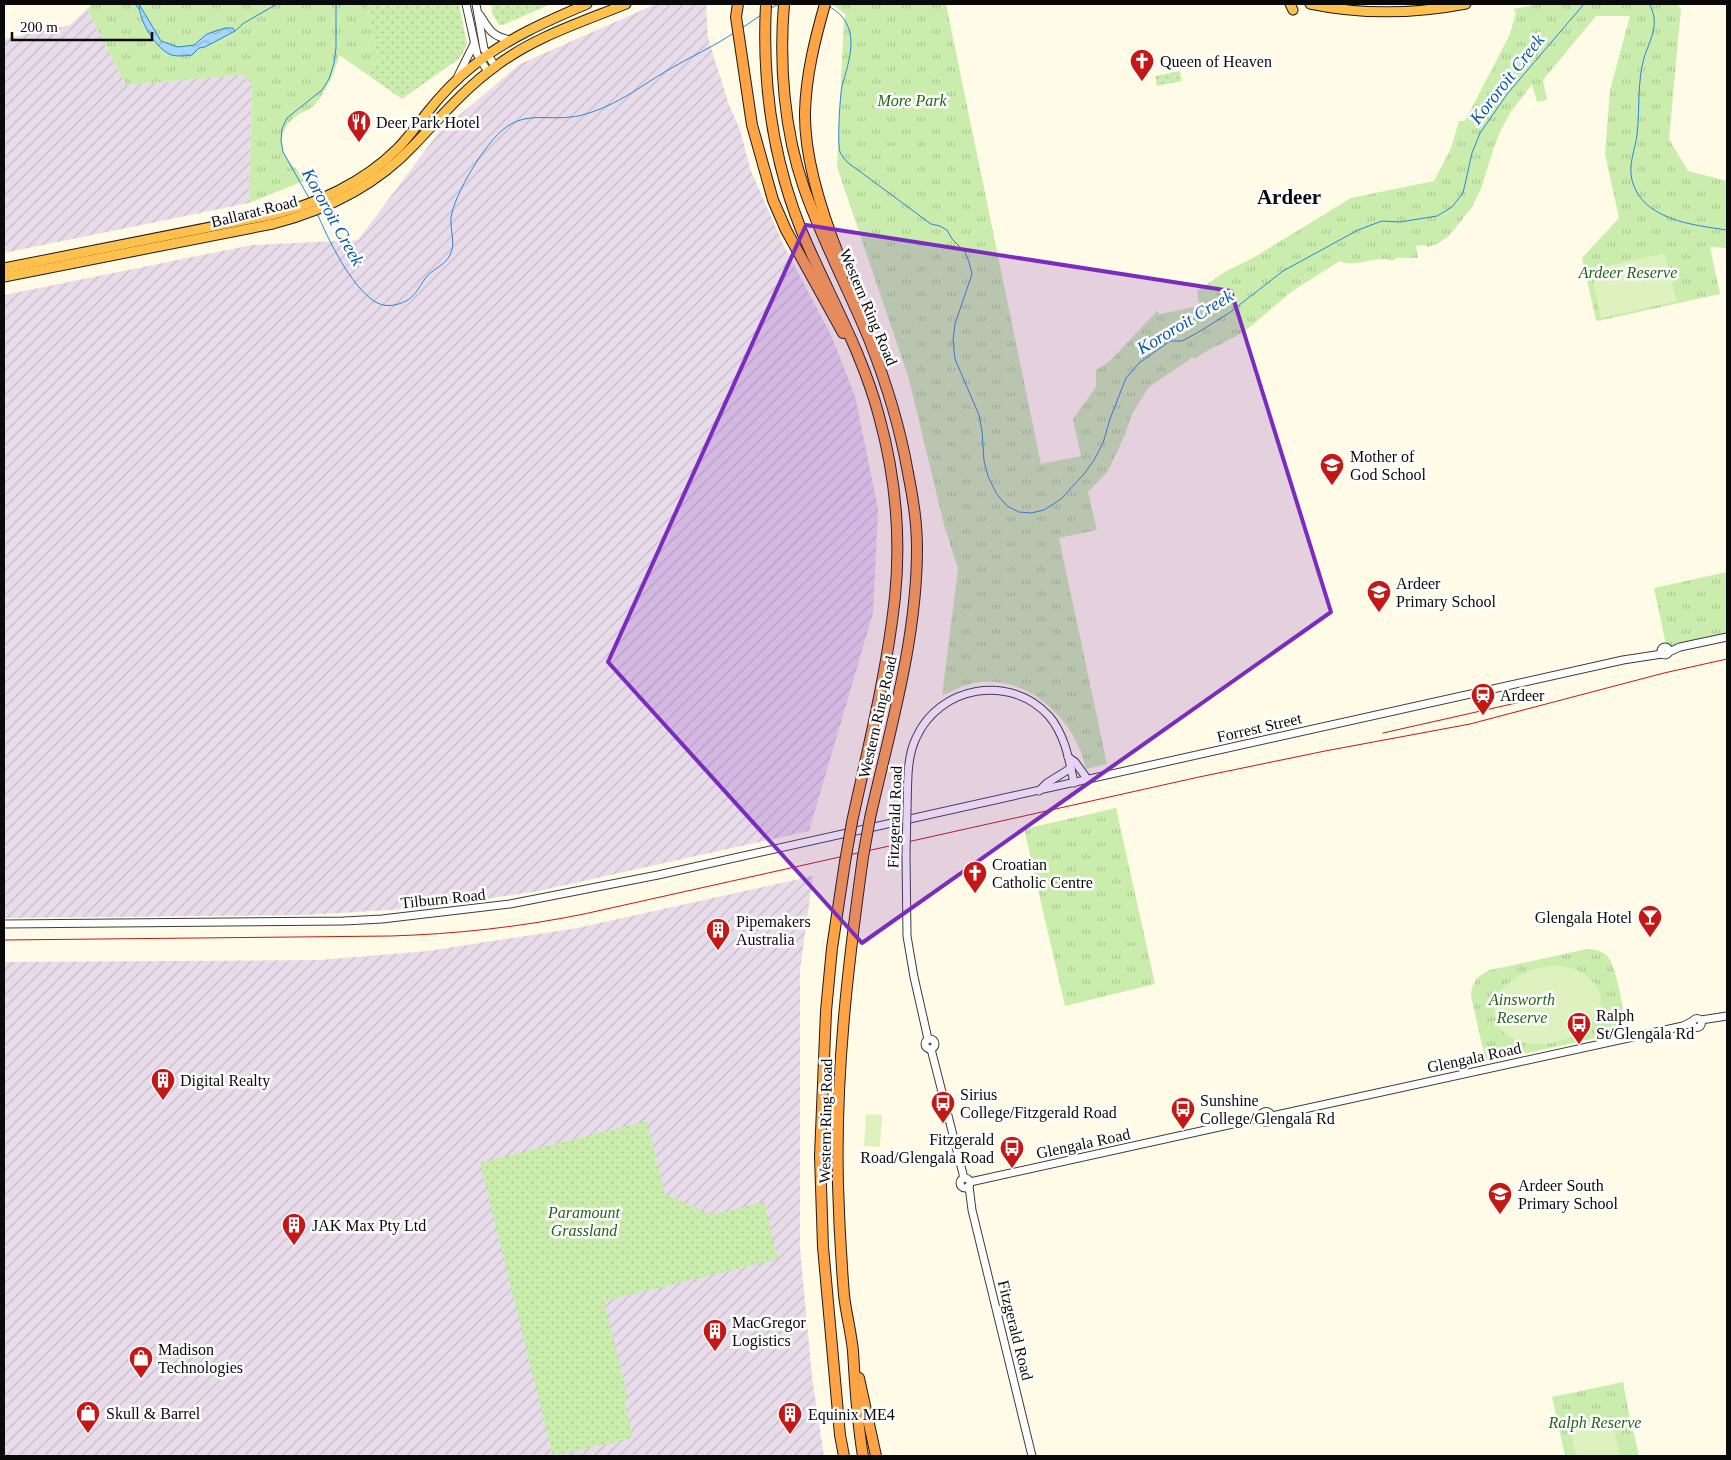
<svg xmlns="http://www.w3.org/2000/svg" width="1731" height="1460" viewBox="0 0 1731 1460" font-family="Georgia,serif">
<defs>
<pattern id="industrial-furrows" width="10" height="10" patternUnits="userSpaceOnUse" patternTransform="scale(1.25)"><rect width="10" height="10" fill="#e9dcea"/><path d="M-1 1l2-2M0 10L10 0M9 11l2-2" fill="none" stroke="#c6bbc7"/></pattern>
<pattern id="grass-dots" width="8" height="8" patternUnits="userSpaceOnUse" patternTransform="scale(1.25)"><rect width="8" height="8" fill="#caecad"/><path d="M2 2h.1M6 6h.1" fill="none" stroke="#acc994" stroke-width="1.8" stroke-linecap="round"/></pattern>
<pattern id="park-tufts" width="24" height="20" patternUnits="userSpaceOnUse" patternTransform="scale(1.25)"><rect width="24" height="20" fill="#caecad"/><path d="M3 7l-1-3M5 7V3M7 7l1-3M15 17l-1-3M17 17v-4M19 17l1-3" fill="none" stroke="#acc994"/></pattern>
<pattern id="water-waves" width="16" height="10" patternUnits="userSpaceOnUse" patternTransform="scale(1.25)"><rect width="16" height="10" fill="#a6d7fc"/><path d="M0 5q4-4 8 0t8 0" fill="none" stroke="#8eb7d7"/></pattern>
</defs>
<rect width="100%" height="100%" fill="#fffbe6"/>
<g fill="url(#industrial-furrows)">
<path d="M656 4H706L708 38 728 102 740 130 751 171 783 244 832 337 855 396 878 509 873 613 809 831 538 891 467 902 405 909 307 915 4 918V295L252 245 358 240 439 132 520 64Z"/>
<path d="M87 9 126 85 243 75 252 83 249 203 4 253V39L70 25Z"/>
<path d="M813 876 800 970V1248L812 1377 824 1456H4V962L319 960 428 951 577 928Z"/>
</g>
<g fill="url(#grass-dots)">
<path d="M367 4H459L467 44 460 58 402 99 368 75 378 60Z"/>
<path d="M491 4H551L503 25H499L493 15Z"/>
<path d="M1180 71 1182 81 1157 86 1155 76Z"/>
<path d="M647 1121 665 1194 712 1215 764 1202 778 1259 604 1301 628 1399 624 1401 633 1438 553 1456 480 1163Z"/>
</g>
<g fill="url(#park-tufts)">
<path d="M92 4H367L378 60 368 75 339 55C337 69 323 97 313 107 309 110 303 112 299 114 287 122 278 135 283 150 287 163 299 170 306 180L249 203 252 83 243 75 126 85 87 9Z"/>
<path d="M828 4H946L1041 464 1081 456 1073 419 1096 387V370L1109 362 1157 311 1160 314 1199 306 1197 291 1226 271 1253 258 1351 198 1434 181 1451 148 1459 121H1465L1510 34 1516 12 1513 9 1539 4H1677L1681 9 1669 139 1688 171 1727 181V248L1710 247 1720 294 1598 321 1596 320 1582 258 1619 218 1605 154 1610 90 1630 16H1596L1543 80 1547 100 1537 102 1532 84 1510 113 1500 132 1494 147 1481 189 1472 207 1449 236 1437 244 1427 247 1426 245 1416 246 1418 258H1397L1392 261C1377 254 1356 269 1340 261L1335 264 1291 292 1250 327 1235 337 1203 353 1195 359 1193 357 1149 387 1132 414 1125 435 1108 471 1088 492 1097 530 1059 538 1107 764 1086 769C1075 720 1029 674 975 683 964 685 953 691 942 695L958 569 944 525 909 379 837 167 844 18 846 15 836 7Z"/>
<path d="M1727 572V634L1670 647 1666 645 1654 588Z"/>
<path d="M1116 808 1155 984 1065 1006 1024 829Z"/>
<path d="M1587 949C1595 949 1603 951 1608 957 1615 965 1623 1003 1623 1013 1623 1021 1619 1029 1614 1034L1486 1062 1471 996C1471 983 1478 975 1490 970Z"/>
<path d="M1623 1382 1632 1430 1634 1433 1639 1456H1565L1552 1397Z"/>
</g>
<g fill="#def2c0">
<path d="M1664 253 1677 301 1601 318 1591 270Z"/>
<path d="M1549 966C1566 965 1583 969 1594 983 1627 1026 1532 1068 1500 1028 1495 1021 1493 1011 1495 1003 1503 980 1527 969 1549 966Z"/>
<path d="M866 1114 882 1115 880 1147 864 1146Z"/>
<path d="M1611 1417 1620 1456H1576L1569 1426Z"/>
</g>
<path fill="url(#water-waves)" stroke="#2688d9" d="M139 4 161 41 178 47 194 45 207 34 225 28H233L235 31 205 47 199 48 192 55C185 56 175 57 169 54 154 46 139 20 139 4Z"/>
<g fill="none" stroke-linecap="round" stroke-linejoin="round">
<g stroke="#2688d9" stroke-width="1">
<path d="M135 4 139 9"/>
<path d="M1649 4C1661 23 1650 39 1644 58 1637 83 1640 109 1637 135 1635 150 1628 165 1632 180 1642 220 1693 225 1727 230"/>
<path d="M830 7C862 25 850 58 842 86 840 97 837 142 840 152 841 155 845 159 847 162L931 224 940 226 947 230 952 239 965 252 969 262 972 274 955 324 953 340 955 359 979 415 982 431 984 461 988 476 996 493 1007 506 1019 512 1031 513 1044 510 1061 499 1084 474 1094 460 1103 443 1110 419 1126 378 1139 363 1170 341H1182L1197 333 1229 313 1283 271 1358 230 1382 221 1400 222 1437 216 1452 207 1463 193 1472 153 1480 133 1508 93 1584 4"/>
<path d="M771 8 779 4"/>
<path d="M742 28 761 15"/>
<path d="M235 31 244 23 277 4"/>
<path d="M309 198 283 152 281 140 282 129 287 118 322 90 329 79 334 63 336 48V4"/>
<path d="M317 213C328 239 350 285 374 301 384 308 396 306 406 301 417 295 420 284 428 275 435 268 445 265 450 255 456 244 450 230 451 218 454 194 486 142 505 128 526 112 547 120 570 117 577 117 586 114 592 112 620 103 644 84 668 70 690 57 713 47 734 33"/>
</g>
<defs>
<g id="tertiary">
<path d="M466 4 477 54 488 72"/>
<path d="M476 4 484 49 495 66"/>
<path d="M480 15C489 30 492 36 510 40"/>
<path d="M458 76 474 44"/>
<circle cx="1665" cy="651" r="4"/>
<path d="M1669 652 1680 647 1727 637"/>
<path d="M1068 757 1075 762 1088 780"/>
<path d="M1039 791 1047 783 1071 768"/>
<path d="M907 809C908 785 906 759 916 738 939 686 1010 673 1049 716 1065 735 1069 759 1074 783"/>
<path d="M906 854 907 936 914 977 928 1039"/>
<path d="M4 924 344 921 382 919 510 904 658 875 1623 660 1662 654"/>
<circle cx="1697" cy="1023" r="4.5"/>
<path d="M1701 1020 1727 1016"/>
<circle cx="930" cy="1044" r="5"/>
<path d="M931 1049 964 1178"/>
<circle cx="1266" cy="1117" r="5.5"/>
<path d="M1272 1116 1683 1026 1693 1021"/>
<circle cx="965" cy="1183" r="5"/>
<path d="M970 1182 1260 1118"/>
<path d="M969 1186 972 1210 1032 1456"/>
</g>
<g id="trunk">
<path d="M1290 4 1293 10"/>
<path d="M1310 4C1362 15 1414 14 1466 4"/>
<path d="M4 268 271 215C317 204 364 182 397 149 408 138 417 125 426 114 440 96 456 79 474 65 508 38 547 21 587 4"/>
<path d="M4 277 273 224C327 210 376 186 414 145 440 118 465 88 496 66 534 37 582 22 626 4"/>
</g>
<g id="motorway">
<path d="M738 4 736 17 752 125 773 200 786 230 843 333"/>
<path d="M766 4C762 81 773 160 802 232 828 294 862 351 879 416 895 474 901 537 895 597 887 672 868 748 852 822"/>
<path d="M784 4C779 63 784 131 804 188 822 240 848 288 869 339 886 382 900 427 908 473 913 497 917 523 917 548 917 640 890 729 870 818"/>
<path d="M825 4C815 39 806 75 805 112 804 162 826 225 845 271"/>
<path d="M863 857C848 965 835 1075 838 1185 839 1221 841 1258 844 1295 846 1313 851 1332 853 1351 855 1386 857 1421 863 1456"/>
<path d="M859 1378 876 1456"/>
<path d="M844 1456 840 1435 823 1247 820 1156 826 1011 832 948 845 862"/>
</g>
</defs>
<use href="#tertiary" stroke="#3d3d3d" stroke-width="9"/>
<use href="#trunk" stroke="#1b1b1b" stroke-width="11"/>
<use href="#motorway" stroke="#1b1b1b" stroke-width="12"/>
<use href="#tertiary" stroke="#fff" stroke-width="7"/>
<use href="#trunk" stroke="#ffc14d" stroke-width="9"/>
<use href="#motorway" stroke="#ffa344" stroke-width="10"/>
<g stroke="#c41817" stroke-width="1">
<path d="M1383 733 1534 699"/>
<path d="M4 940 391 936C456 934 520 927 584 914L1199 777 1325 751 1470 724 1664 673 1727 659"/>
</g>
<defs>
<path id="tertiary-bridge" d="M906 854 907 809"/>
<g id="motorway-bridge">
<path d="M863 857 870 818"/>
<path d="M845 862 852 822"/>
</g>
</defs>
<use href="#tertiary-bridge" stroke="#3d3d3d" stroke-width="9" stroke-linecap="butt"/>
<use href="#motorway-bridge" stroke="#1b1b1b" stroke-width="12" stroke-linecap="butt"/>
<use href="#tertiary-bridge" stroke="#fff" stroke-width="7"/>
<use href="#motorway-bridge" stroke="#ffa344" stroke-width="10"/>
</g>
<path fill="#7b2cbf" fill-opacity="0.2" stroke="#7b2cbf" stroke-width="4" stroke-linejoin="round" d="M806 225 1231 291 1331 612 862 943 608 662Z"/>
<defs>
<symbol id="church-pin" viewBox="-11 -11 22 30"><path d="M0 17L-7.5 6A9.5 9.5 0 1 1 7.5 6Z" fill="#c41817" stroke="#fff"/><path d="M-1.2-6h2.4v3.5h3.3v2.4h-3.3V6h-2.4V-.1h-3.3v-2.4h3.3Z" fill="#fff"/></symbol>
<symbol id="restaurant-pin" viewBox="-11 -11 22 30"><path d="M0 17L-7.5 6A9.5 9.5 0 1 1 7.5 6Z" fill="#c41817" stroke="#fff"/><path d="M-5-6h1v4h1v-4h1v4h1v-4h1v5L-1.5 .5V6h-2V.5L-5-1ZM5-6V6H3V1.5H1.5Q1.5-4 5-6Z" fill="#fff"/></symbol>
<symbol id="school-pin" viewBox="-11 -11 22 30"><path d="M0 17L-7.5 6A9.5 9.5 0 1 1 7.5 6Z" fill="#c41817" stroke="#fff"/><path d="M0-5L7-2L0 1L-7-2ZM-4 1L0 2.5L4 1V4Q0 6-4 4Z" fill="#fff"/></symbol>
<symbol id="station-pin" viewBox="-11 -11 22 30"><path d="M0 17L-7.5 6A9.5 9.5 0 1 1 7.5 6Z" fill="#c41817" stroke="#fff"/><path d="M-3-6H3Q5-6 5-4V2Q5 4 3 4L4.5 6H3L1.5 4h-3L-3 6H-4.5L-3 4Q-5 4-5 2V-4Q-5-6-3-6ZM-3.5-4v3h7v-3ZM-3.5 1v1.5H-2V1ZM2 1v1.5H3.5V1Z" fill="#fff"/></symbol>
<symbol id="bar-pin" viewBox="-11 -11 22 30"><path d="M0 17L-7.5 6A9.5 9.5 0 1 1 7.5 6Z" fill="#c41817" stroke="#fff"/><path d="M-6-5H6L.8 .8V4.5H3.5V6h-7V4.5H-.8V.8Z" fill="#fff"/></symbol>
<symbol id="building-pin" viewBox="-11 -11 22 30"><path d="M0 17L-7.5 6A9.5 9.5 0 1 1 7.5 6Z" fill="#c41817" stroke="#fff"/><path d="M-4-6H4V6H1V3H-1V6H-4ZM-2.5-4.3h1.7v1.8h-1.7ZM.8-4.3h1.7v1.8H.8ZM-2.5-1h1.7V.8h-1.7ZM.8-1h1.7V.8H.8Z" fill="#fff"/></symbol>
<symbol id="bus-pin" viewBox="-11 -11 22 30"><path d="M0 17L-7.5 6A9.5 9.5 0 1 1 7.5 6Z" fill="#c41817" stroke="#fff"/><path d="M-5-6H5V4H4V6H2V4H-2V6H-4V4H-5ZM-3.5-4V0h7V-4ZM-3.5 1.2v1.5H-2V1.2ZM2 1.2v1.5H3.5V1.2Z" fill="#fff"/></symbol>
<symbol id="shop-pin" viewBox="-11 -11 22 30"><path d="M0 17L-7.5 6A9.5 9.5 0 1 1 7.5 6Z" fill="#c41817" stroke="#fff"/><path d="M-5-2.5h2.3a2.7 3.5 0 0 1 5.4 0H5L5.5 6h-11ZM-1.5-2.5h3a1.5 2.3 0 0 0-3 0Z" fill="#fff"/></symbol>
</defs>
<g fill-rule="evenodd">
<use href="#church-pin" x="1128" y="47" width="28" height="38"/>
<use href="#restaurant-pin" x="345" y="108" width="28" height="38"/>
<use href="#school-pin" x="1318" y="451" width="28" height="38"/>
<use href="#school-pin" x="1365" y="578" width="28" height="38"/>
<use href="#station-pin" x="1469" y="681" width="28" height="38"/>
<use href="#church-pin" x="961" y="859" width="28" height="38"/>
<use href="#bar-pin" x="1636" y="903" width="28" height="38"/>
<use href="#building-pin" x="704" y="916" width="28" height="38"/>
<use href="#bus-pin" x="1565" y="1010" width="28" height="38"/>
<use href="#building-pin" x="149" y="1066" width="28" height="38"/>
<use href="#bus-pin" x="929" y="1089" width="28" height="38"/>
<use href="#bus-pin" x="1169" y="1095" width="28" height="38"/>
<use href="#bus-pin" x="998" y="1134" width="28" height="38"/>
<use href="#school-pin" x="1486" y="1180" width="28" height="38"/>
<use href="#building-pin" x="280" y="1211" width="28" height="38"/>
<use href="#building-pin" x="701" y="1317" width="28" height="38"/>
<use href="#shop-pin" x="127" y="1344" width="28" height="38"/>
<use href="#shop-pin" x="74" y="1399" width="28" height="38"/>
<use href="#building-pin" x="776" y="1400" width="28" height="38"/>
</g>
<g text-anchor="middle" stroke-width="5" stroke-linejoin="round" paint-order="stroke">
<g font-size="16" fill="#0a0a0a" stroke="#fff" text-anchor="start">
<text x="1160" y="67">Queen of Heaven</text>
<text x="376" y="128">Deer Park Hotel</text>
<text x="1350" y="462">Mother of<tspan x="1350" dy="18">God School</tspan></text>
<text x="1396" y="589">Ardeer<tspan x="1396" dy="18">Primary School</tspan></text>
<text x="1500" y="701">Ardeer</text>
<text x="992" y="870">Croatian<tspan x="992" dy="18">Catholic Centre</tspan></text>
<text x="1632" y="923" text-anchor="end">Glengala Hotel</text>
<text x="736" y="927">Pipemakers<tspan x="736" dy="18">Australia</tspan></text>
<text x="1596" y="1021">Ralph<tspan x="1596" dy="18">St/Glengala Rd</tspan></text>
<text x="180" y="1086">Digital Realty</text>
<text x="960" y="1100">Sirius<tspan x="960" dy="18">College/Fitzgerald Road</tspan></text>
<text x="1200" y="1106">Sunshine<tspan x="1200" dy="18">College/Glengala Rd</tspan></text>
<text x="994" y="1145" text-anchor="end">Fitzgerald<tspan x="994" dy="18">Road/Glengala Road</tspan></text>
<text x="1518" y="1191">Ardeer South<tspan x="1518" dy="18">Primary School</tspan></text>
<text x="312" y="1231">JAK Max Pty Ltd</text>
<text x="732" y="1328">MacGregor<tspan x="732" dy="18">Logistics</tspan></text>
<text x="158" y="1355">Madison<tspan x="158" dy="18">Technologies</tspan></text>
<text x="106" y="1419">Skull &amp; Barrel</text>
<text x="808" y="1420">Equinix ME4</text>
</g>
<g font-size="16" font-style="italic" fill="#226516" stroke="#fff">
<text x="912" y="106">More Park</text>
<text x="1628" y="278">Ardeer Reserve</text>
<text x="1522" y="1005">Ainsworth<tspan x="1522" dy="18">Reserve</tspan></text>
<text x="584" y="1218">Paramount<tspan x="584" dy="18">Grassland</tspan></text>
<text x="1595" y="1428">Ralph Reserve</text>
</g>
<g font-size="16" fill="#0a0a0a" stroke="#fff">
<text transform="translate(254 211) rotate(-14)" y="6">Ballarat Road</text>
<text transform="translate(869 307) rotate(67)" y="6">Western Ring Road</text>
<text transform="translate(877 717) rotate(-77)" y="6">Western Ring Road</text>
<text transform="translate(1259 727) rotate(-13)" y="6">Forrest Street</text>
<text transform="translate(894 817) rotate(-88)" y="6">Fitzgerald Road</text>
<text transform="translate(443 898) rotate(-6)" y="6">Tilburn Road</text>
<text transform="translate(1474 1057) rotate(-12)" y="6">Glengala Road</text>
<text transform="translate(825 1121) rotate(-89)" y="6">Western Ring Road</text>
<text transform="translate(1083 1143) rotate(-12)" y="6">Glengala Road</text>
<text transform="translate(1016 1330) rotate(76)" y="6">Fitzgerald Road</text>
</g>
<g font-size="18" font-style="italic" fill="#0a59a4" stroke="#fff">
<text transform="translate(1507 79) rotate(-52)" y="6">Kororoit Creek</text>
<text transform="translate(333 217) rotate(61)" y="6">Kororoit Creek</text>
<text transform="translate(1185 322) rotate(-31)" y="6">Kororoit Creek</text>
</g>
<g font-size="21" font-weight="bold" fill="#0a0a0a" stroke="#fff">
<text x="1289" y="204">Ardeer</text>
</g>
</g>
<rect width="1731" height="1460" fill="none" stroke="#0a0a0a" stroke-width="10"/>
<path d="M12 32v8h140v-8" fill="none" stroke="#0a0a0a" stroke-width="2.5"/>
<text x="20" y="32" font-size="15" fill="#0a0a0a" stroke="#ffffff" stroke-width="4" paint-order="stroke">200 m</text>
</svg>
